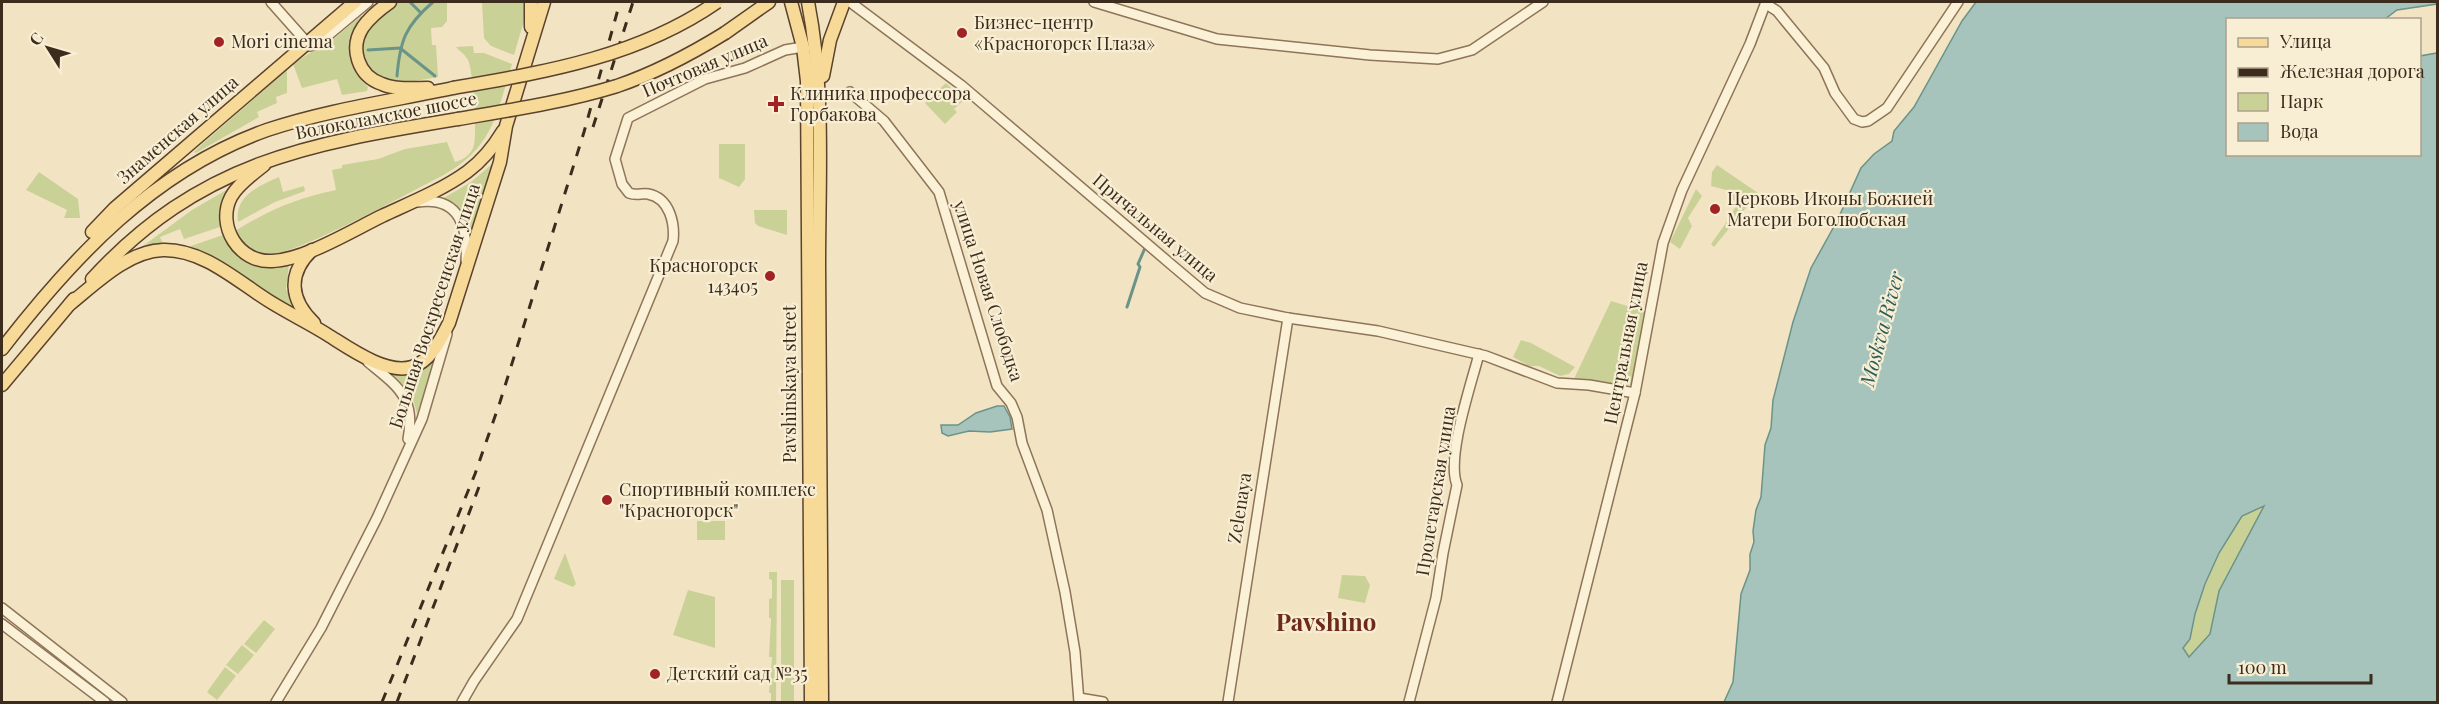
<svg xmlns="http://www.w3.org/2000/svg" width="2439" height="704" viewBox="0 0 2439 704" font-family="'Playfair Display',serif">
<rect width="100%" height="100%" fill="#f2e4c3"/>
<g fill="#cad196">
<path d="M399 2H447V21L442 27 431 28 432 45H436L438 77C412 82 376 89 364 60 359 48 363 35 371 25 379 16 390 9 399 2Z"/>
<path d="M482 2H525V17L514 55 491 46 484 38Z"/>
<path d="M361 16 363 18C344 42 346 66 368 87L367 91 342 95 337 79 302 88 293 64 328 41 330 42Z"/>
<path d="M473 46 474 53H484L512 64C496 116 493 148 442 176 412 191 291 258 266 255 251 254 241 243 235 231 269 210 297 198 336 190L332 170 342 168V165L378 159 405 149 447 142 455 162C463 160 470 155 473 148 478 138 473 70 468 60 465 54 459 51 456 47Z"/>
<path d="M287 70V93L276 97 277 103 257 112 259 117 196 153 194 152 200 146Z"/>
<path d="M946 83 955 92 948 99 950 103 959 94 964 100 954 109 957 112 945 124 925 103Z"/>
<path d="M719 144H745V179L739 187 719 178Z"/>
<path d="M491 165 493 167 472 231C465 215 459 206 442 199L471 182Z"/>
<path d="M1717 165 1758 193 1714 247 1711 244 1728 220 1737 204 1726 190 1711 186 1712 172Z"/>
<path d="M39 172 78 199 80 218H64L67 210 26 190Z"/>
<path d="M279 177 283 192 304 186 305 191 275 202 238 222C234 196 259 186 279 177Z"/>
<path d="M228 189 231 191 223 203 220 227 184 239 180 229 160 237 163 244 145 249 143 246 192 210Z"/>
<path d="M1696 189 1702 196 1688 218 1692 226 1680 249 1670 242Z"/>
<path d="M754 210H787V235L758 226 755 223Z"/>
<path d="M223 235C233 263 261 270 289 264L286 289 295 310 185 248Z"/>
<path d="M1611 301 1647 312 1632 384 1620 387 1573 381Z"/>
<path d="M1521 340 1531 343 1575 367 1569 374 1560 376 1539 366H1529L1513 357Z"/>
<path d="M433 361 435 362 417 414 412 395 394 376 396 374 416 373Z"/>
<path d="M2265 506 2219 591 2210 634 2190 657 2183 648C2191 637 2191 627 2195 614 2201 594 2228 527 2244 515 2249 511 2258 509 2265 506Z"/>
<rect x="697" y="521" width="28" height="19"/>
<path d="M565 553 576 584 573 587 554 579Z"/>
<path d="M769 572H777L776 702H771V693H769L772 657H769L771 618H769V599L772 598V580L769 579Z"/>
<path d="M1342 575 1365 576 1370 585 1365 603 1338 598Z"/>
<rect x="781" y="580" width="13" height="122"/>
<path d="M688 590 715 597V648L673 635Z"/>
<path d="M264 620 275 629 256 653 244 644Z"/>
<path d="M242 645 254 655 238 674 226 665Z"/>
<path d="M225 667 236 676 217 700 207 692Z"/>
</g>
<g fill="#a6c4bb" stroke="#6b9489" stroke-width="1.5" fill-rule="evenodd">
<path d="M1976 2H2437V4L2397 10 2385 19 2228 20V154H2420V56L2437 53V702H1724L1733 682 1741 594 1750 570V554L1754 542 1753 531 1756 510 1761 497 1765 445 1771 428 1773 400 1793 322 1811 268 1837 221 1861 168 1874 154 1892 141 1894 131 1914 107 1962 21ZM2264 506 2219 591 2210 634 2189 657 2183 648 2190 639 2195 614 2205 584 2219 553 2242 516Z"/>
<path d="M997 406H1004L1010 417 1012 429 990 432 969 431 948 436 942 433 941 425H958L976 413Z"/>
</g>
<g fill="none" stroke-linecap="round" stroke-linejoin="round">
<g stroke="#6b9489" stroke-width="3">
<path d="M410 2 420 12"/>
<path d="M368 50 400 48 435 76"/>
<path d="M397 76C400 41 405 26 433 2"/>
<path d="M1127 307 1140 267 1138 264 1145 248"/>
</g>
<defs>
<g id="minor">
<path d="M271 2 310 46 320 42 368 2"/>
<path d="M850 2 961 85 1173 266 1205 293 1240 308 1288 318 1378 331 1486 356 1557 383 1589 385 1635 393"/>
<path d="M1094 2 1217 39 1370 55 1438 59 1472 50 1543 2"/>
<path d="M1766 4 1777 11 1824 68 1835 93 1854 119 1862 122 1868 121 1887 108 1958 2"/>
<path d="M850 92 884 121 939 192 997 386 1011 403 1017 417 1022 443 1047 510 1065 592 1075 652 1079 702"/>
<path d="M418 202C460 196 468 228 466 261"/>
<path d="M368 362C397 386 416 397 408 439"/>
<path d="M2 608 122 702"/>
<path d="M2 624 105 702"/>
<path d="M1079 698 1103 702"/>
<path d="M276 702 321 628 377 518 422 419 447 334"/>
<path d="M462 702 474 681 517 619 673 241C675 224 670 198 648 194 642 193 636 196 629 193L622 184 615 159 628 118 705 79 745 68 785 50 803 47"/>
<path d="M1228 702 1288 318"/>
<path d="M1409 702 1436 598 1443 553 1457 485C1446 457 1471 385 1479 354"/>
<path d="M1557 702 1635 393 1663 243 1682 190 1750 44 1766 2"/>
</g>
<g id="major">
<path d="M390 2C380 9 370 17 363 27 349 48 358 76 382 84 396 90 413 88 428 88"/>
<path d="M791 2 803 47 807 81 811 702"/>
<path d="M808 2C825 89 819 177 819 265 820 411 821 557 822 702"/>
<path d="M531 27V2"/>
<path d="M725 33 769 2"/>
<path d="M823 76 830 40 844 2"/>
<path d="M264 165C253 174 238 184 231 197 216 226 239 263 272 261 304 260 353 230 382 216 410 203 442 190 467 172 482 161 494 146 503 131"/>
<path d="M92 232 115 208 355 2"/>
<path d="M312 250C287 274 290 300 314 323"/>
<path d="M92 279C201 161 307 144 458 119"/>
<path d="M70 304C96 283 128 251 163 250 203 249 237 281 269 301 288 313 309 323 328 335 349 348 386 375 412 367 431 361 440 340 449 323L500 162 506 126 544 2"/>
<path d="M2 349C73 257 154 170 267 130 327 110 391 101 453 88"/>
<path d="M2 385 74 299"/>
</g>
</defs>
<use href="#minor" stroke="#8e7458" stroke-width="12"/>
<use href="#major" stroke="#5b422d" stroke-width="15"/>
<use href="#minor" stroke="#fbf1d7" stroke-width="9"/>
<use href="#major" stroke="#f7d998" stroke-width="12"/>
<g stroke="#3c2c1d" stroke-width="3" stroke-dasharray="10 10" stroke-linecap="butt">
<path d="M593 127 633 2"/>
<path d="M382 702 475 474 500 402 584 132 620 2"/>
<path d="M397 702 482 479"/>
</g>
<defs>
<g id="major-bridge">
<path d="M453 88C545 72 638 57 717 2"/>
<path d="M458 119C511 110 565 102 617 86 655 73 691 54 725 33"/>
</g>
</defs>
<use href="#major-bridge" stroke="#5b422d" stroke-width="15" stroke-linecap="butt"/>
<use href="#major-bridge" stroke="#f7d998" stroke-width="12"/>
</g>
<g fill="#a22324" stroke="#f8eed4" stroke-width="2">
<circle cx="962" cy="33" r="6"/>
<circle cx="219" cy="42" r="6"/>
<path d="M773 95h6v6h6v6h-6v6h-6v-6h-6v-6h6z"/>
<circle cx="1715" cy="209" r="6"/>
<circle cx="770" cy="276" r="6"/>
<circle cx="607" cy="500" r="6"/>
<circle cx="655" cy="674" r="6"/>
</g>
<g text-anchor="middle" stroke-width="4.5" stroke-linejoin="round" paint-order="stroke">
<g font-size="18" fill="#3c2c1d" stroke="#f8eed4" text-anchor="start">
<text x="974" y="29">Бизнес-центр<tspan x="974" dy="21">«Красногорск Плаза»</tspan></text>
<text x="231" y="48">Mori cinema</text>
<text x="790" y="100">Клиника профессора<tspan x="790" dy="21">Горбакова</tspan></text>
<text x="1727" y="205">Церковь Иконы Божией<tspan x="1727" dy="21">Матери Боголюбская</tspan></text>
<text x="758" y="272" text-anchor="end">Красногорск<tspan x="758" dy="21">143405</tspan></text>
<text x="619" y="496">Спортивный комплекс<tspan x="619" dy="21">"Красногорск"</tspan></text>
<text x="667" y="680">Детский сад №35</text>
</g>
<g font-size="18" fill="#3c2c1d" stroke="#f8eed4">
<text transform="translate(705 66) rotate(-23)" y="6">Почтовая улица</text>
<text transform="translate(386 116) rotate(-11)" y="6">Волоколамское шоссе</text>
<text transform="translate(178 130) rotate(-41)" y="6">Знаменская улица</text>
<text transform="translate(1155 228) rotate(40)" y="6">Причальная улица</text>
<text transform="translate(988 291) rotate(72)" y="6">улица Новая Слободка</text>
<text transform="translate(435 306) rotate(-72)" y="6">Большая Воскресенская улица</text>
<text transform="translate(1626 343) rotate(-79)" y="6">Центральная улица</text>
<text transform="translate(790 384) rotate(-90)" y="6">Pavshinskaya street</text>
<text transform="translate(1436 491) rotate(-81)" y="6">Пролетарская улица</text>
<text transform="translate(1240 508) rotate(-81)" y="6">Zelenaya</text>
</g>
<g font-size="20" font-style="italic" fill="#2b5d5a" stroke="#f8eed4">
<text transform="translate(1882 329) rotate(-75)" y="7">Moskva River</text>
</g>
<g font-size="24" font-weight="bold" fill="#6d2a19" stroke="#f8eed4">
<text x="1326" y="631">Pavshino</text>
</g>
</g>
<rect width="2439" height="704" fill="none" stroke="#3c2c1d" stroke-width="6"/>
<rect x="2226" y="18" width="195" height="138" fill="#f8eed4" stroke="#ada08b" stroke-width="1.5"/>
<rect x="2238" y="38" width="30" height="9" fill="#f7d998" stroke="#ada08b" stroke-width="1.5"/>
<text x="2280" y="48" font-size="18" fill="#3c2c1d">Улица</text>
<rect x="2238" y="68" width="30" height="9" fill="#3c2c1d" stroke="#ada08b" stroke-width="1.5"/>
<text x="2280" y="78" font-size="18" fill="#3c2c1d">Железная дорога</text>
<rect x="2238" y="93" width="30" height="18" fill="#cad196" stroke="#ada08b" stroke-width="1.5"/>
<text x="2280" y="108" font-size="18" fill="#3c2c1d">Парк</text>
<rect x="2238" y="123" width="30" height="18" fill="#a6c4bb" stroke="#ada08b" stroke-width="1.5"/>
<text x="2280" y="138" font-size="18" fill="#3c2c1d">Вода</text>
<g transform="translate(48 48) rotate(307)" stroke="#f8eed4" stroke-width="4.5" paint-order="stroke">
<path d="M0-4.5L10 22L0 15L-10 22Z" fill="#3c2c1d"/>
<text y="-9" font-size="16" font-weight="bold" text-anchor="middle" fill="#3c2c1d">С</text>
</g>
<path d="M2229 674v9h142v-9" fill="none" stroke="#3c2c1d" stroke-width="3"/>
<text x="2238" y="674" font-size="18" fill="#3c2c1d" stroke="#f8eed4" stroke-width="4.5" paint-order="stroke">100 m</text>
</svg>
